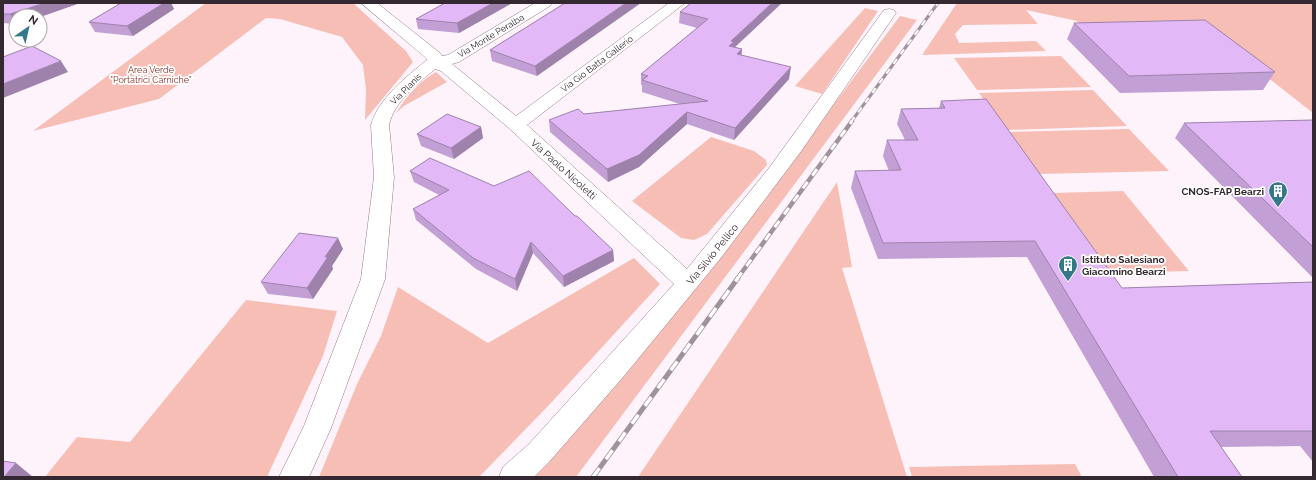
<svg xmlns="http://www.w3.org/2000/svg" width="1316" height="480" viewBox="0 0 1316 480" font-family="Raleway,sans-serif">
<rect width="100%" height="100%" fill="#fff3fb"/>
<g fill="#f7beb6">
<path d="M206 3H353L406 51 413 62 365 120 366 90 363 65 342 37 280 19 266 18 159 99 33 131Z"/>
<path d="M957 3H1313V113L1207 30 1090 34 1077 21 1026 10 1038 24 963 25 955 34 959 43 1036 41 1046 51 922 55Z"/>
<path d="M865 8 878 11 822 94 795 86Z"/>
<path d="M900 16 917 20 576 477H526L804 144Z"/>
<path d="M1061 56 1091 87 977 90 954 58Z"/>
<path d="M436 72 447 82 404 106 396 113C407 96 418 82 436 72Z"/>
<path d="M1093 90 1127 126 1005 130 979 93Z"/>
<path d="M1129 129 1169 171 1037 174 1006 132Z"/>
<path d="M711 137 754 151 766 160 767 165 707 234 694 240 681 238 632 201Z"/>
<path d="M837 182 852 267 842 268 907 477H638Z"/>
<path d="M1123 191 1189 271 1111 273 1053 193Z"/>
<path d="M634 258 660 284 550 404 479 477H319L357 384 381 336 398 287 488 343Z"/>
<path d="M246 300 337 311 323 356 267 477H45L77 437 130 442Z"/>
<path d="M1075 464 1082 477H912L909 467Z"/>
</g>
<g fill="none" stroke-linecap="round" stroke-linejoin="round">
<defs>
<path id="minor" d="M361 3H377L440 53 442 56 448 55 535 3H552L550 6 459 62 452 64 516 116 669 3H685L527 125 687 269 769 168 884 10 889 9 894 10 896 13 802 150 720 259 624 376 549 462 534 477H499L503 467 529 444 674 284 510 129 441 71 435 69C418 83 394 102 389 125L394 177 385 279 331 428 309 477H279L304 426 361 279 374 177 371 125C378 99 407 76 427 60L426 58Z"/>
</defs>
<use href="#minor" stroke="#947a8b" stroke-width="1"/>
<use href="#minor" fill="#fff" fill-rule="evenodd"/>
<defs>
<path id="rail-far2" d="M851 122 938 3"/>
<path id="rail-far1" d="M737 279 852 121"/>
<path id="rail" d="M593 477 738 278"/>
</defs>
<use href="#rail-far2" stroke="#9e939a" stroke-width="3"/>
<use href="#rail-far1" stroke="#9e939a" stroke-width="4.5"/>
<use href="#rail" stroke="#9e939a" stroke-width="5"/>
<use href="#rail-far2" stroke="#fff" stroke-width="2" stroke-dasharray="6" stroke-linecap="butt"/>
<use href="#rail-far1" stroke="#fff" stroke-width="3" stroke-dasharray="8" stroke-linecap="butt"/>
<use href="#rail" stroke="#fff" stroke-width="3.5" stroke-dasharray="11" stroke-linecap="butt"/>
</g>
<g fill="#c29fd4">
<path d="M3 3H80L40 17V16H16V24L3 23Z"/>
<path d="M121 3H171L174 9 133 36 95 32 89 22Z"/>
<path d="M445 3H512L459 33 418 29 416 19Z"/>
<path d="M565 3 537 76 492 61 490 50Z"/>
<path d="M691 3 735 47 742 49 741 56 789 79 734 140 687 124 639 167 608 182 550 132 549 120 584 114 680 104 642 92V85H641V74L697 28 679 23 680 12Z"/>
<path d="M1074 23 1275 72 1263 90 1120 93 1067 39Z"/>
<path d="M941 101 1122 288 1313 282V462L1300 446 1221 447 1242 477H1154L1027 257 878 259 851 188 855 171H889L883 156 887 140H905L897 124 901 109 939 108Z"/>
<path d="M1313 120V278L1175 138 1184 123Z"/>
<path d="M481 127 483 138 454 159 421 146 417 134Z"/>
<path d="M410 171 494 186 575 216 613 250 614 261 564 287 533 253 517 291 476 269 416 220 413 209 439 195 414 182Z"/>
<path d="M343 249 332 266 333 269 313 299 268 294 261 282Z"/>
</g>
<g fill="#9e82ac">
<path d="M45 3H80L40 17V16H16V23L10 14Z"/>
<path d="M164 3H171L174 9 133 36 127 26Z"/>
<path d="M493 3H512L459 33 457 23Z"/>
<path d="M626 3H641L537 76 535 66Z"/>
<path d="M772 3H782L733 49 729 46 731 41Z"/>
<path d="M742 49 741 61 737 54Z"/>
<path d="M61 61 68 72 3 98V84Z"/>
<path d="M791 67 789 79 734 140 735 128Z"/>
<path d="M687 112V124L639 167 608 182 607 169Z"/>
<path d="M481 127 483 138 454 159 451 148Z"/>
<path d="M338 238 343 249 332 266 333 269 313 299 307 288 325 257Z"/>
<path d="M531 242 533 253 517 291 515 279Z"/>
<path d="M613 250 614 261 564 287 563 276Z"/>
<path d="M16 463 33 477H4Z"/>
</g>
<g fill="#e2b9f6" stroke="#9e82ac">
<path d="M3 3H45L10 14H3Z"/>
<path d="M121 3H164L127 26 89 22Z"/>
<path d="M445 3H493L457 23 416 19Z"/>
<path d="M565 3H626L535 66 490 50Z"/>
<path d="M691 3H772L731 41 734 42 729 46 742 49 737 54 791 67 735 128 687 112 639 155 607 169 549 120 578 109 584 114 708 101 642 80 648 76 641 74 708 19 680 12Z"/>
<path d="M1205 20 1275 72 1129 76 1074 23Z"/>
<path d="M32 46 61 61 3 84V57Z"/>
<path d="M986 99 1122 288 1313 282V431H1210L1242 477H1178L1035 241 883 243 855 171 901 170 887 140H918L901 109 945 108 941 101Z"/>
<path d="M447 114 481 127 451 148 417 134Z"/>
<path d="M1313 120V247L1184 123Z"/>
<path d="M430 158 494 186 529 171 575 216H577L613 250 563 276 531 242 515 279 473 258 413 209 449 190 410 171Z"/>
<path d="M299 233 338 238 325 257H328L307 288 261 282Z"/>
<path d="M3 461 16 463 4 477H3Z"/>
</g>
<defs>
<symbol id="building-pin" viewBox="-11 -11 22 30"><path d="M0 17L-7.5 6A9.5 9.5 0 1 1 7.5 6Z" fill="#357889" stroke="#fff"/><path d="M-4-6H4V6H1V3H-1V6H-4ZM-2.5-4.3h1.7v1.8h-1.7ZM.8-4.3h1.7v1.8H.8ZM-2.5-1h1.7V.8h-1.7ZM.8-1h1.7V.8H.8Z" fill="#fff"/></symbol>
</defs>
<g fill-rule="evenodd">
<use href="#building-pin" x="1267" y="180" width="22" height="30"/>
<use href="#building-pin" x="1057" y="254" width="22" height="30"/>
</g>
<g text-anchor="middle" stroke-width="3.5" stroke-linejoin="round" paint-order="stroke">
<g font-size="9" fill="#342930" stroke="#fff">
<text transform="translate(491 36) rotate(-31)" y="3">Via Monte Peralba</text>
<text transform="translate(597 64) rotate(-37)" y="3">Via Gio Batta Gallerio</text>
<text transform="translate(406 89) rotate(-45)" y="3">Via Planis</text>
</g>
<g font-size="9" fill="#892e28" stroke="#fff">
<text x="151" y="73">Area Verde<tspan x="151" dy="10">"Portatrici Carniche"</tspan></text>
</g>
<g font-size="10" fill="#342930" stroke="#fff">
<text transform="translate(564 169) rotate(42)" y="4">Via Paolo Nicoletti</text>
<text transform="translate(712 254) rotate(-51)" y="4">Via Silvio Pellico</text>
</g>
<g font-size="10" font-weight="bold" fill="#342930" stroke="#fff" text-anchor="end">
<text x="1264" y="195">CNOS-FAP Bearzi</text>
<text x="1082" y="263" text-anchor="start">Istituto Salesiano<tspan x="1082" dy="12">Giacomino Bearzi</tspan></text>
</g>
</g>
<rect width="1316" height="480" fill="none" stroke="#342930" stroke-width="8"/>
<g transform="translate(28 28) rotate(34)"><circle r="19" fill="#ffffff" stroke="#aea9ac"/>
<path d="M0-3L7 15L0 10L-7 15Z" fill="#357889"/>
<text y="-6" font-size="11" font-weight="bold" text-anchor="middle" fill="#342930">N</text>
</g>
</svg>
